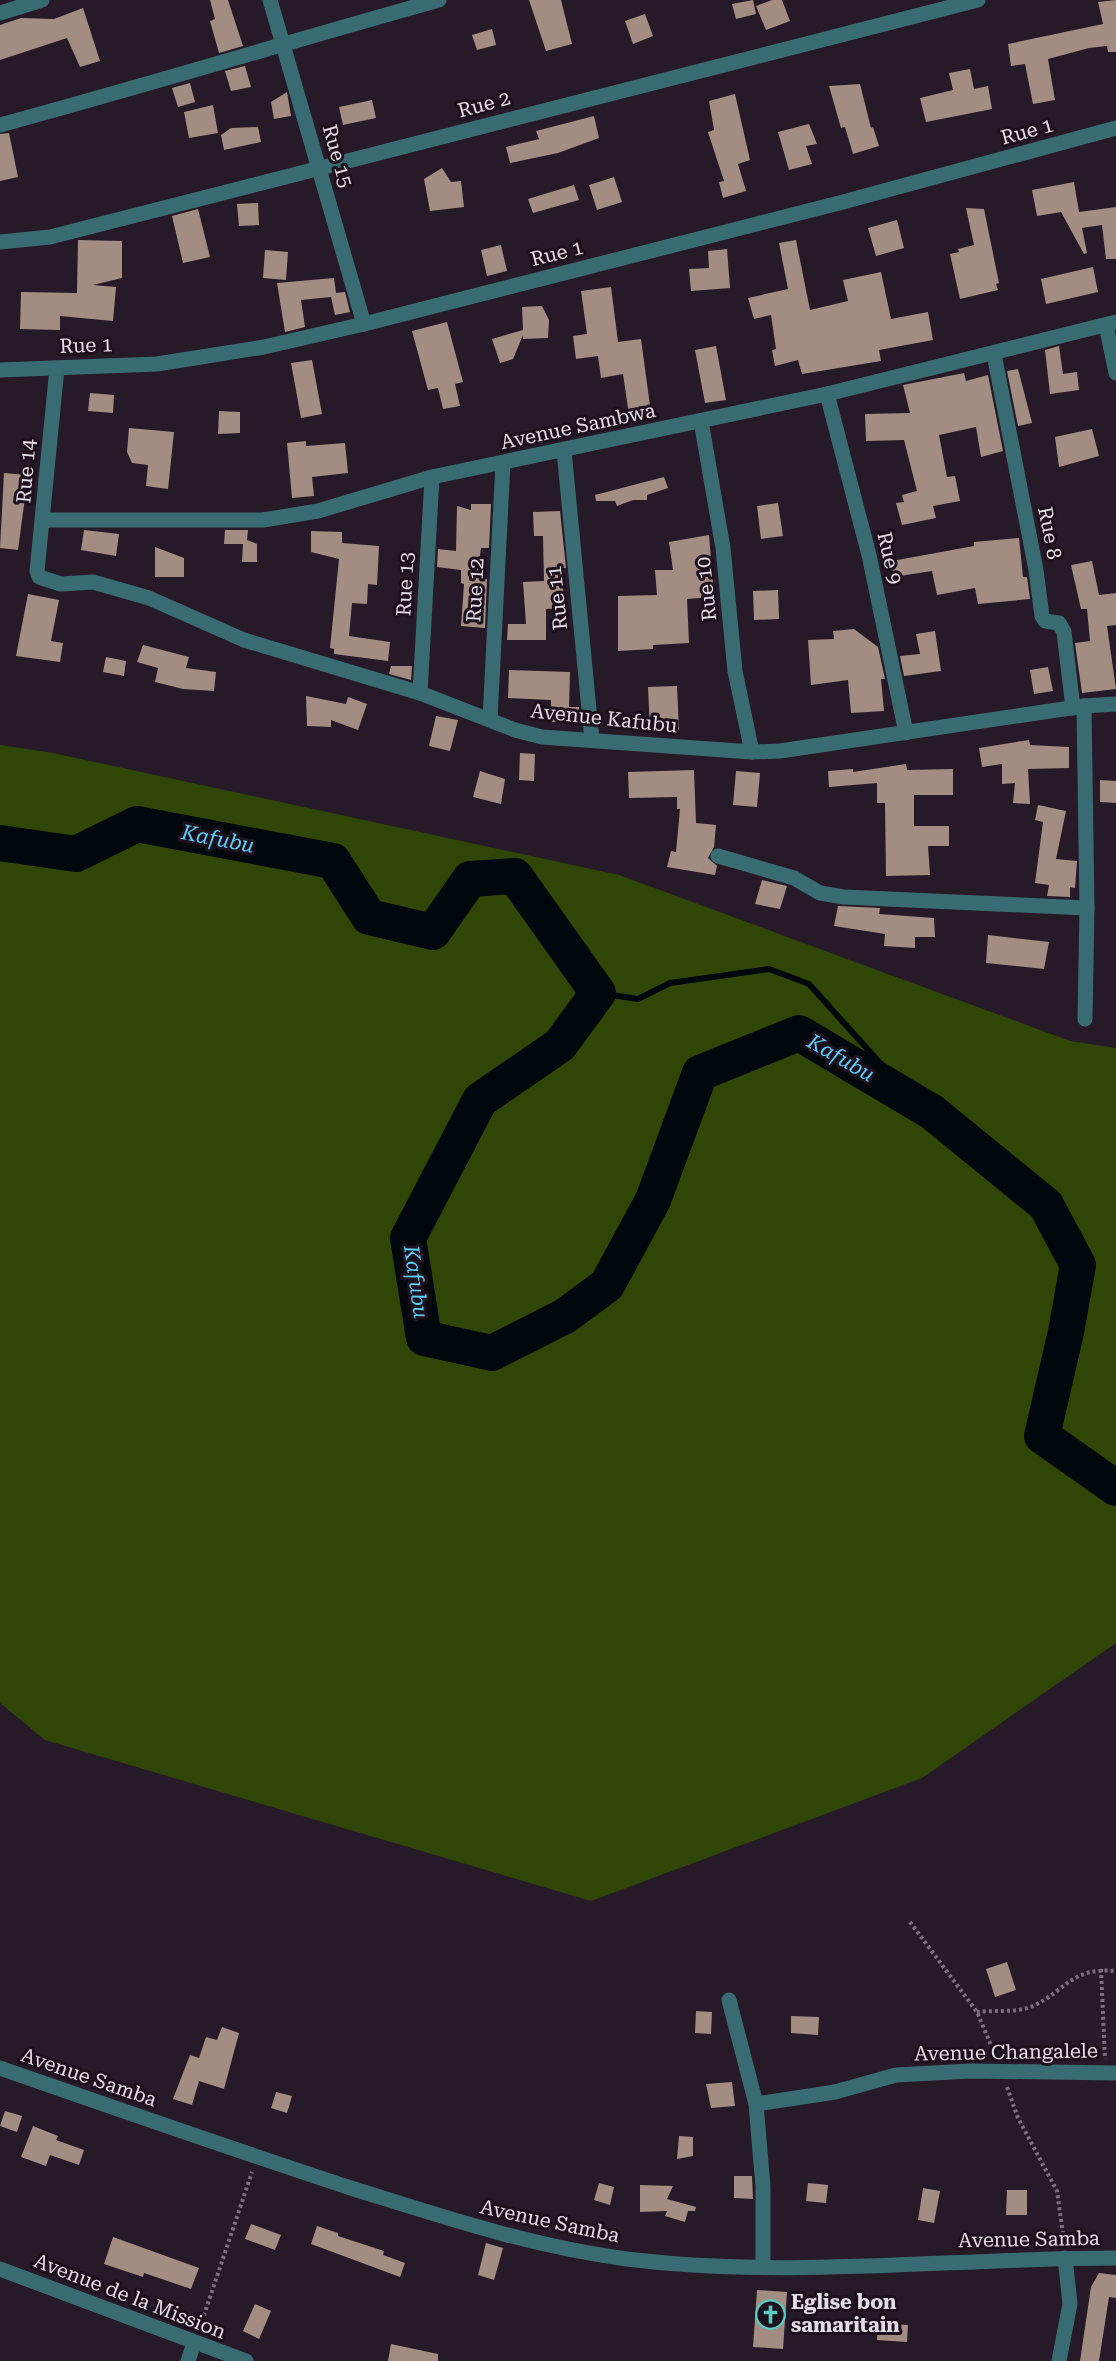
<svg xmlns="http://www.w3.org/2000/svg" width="1116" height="2361" viewBox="0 0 1116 2361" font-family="'Roboto Serif',serif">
<rect width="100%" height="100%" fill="#271a28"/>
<path fill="#304607" d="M0 745 53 753 619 875 1070 1041 1116 1048V1643L922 1778 591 1901 45 1740 0 1703Z"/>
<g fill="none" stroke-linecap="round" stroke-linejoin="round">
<path stroke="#00070d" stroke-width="6" d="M598 993 638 999 670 983 769 969 809 984 915 1102"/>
<path stroke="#00070d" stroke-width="36" d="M0 843 76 854 137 824 333 861 369 917 433 932 470 879 515 876 598 993 560 1045 480 1100 408 1238 424 1338 492 1353 565 1316 607 1285 653 1200 700 1073 799 1033 932 1112 1046 1205 1078 1265 1066 1332 1042 1436 1116 1488"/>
</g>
<g fill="#a38d82">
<path d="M210 0H228L243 46 219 53 210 21 215 19Z"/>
<path d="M529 0H561L572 44 546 51Z"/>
<path d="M753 0 756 14 736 19 732 4Z"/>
<path d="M772 0H782L790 21 766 30 756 6Z"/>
<path d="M1116 0V52H1108L1107 46 1089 48 1048 59 1055 100 1033 104 1025 64 1011 66 1008 44 1103 24 1098 2Z"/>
<path d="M83 8 100 61 80 67 67 38 0 60V25L21 18 54 19Z"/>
<path d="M645 14 653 36 633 44 625 21Z"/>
<path d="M492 29 496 45 477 50 472 35Z"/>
<path d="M245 66 251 87 231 91 225 71Z"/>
<path d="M970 69 974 89 988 86 992 109 926 122 920 98 953 90 949 73Z"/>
<path d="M190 83 195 102 178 107 172 88Z"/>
<path d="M860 84 871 128 873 127 879 146 853 154 845 127 841 128 829 86Z"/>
<path d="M287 92 291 116 274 119 271 102Z"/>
<path d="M735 94 750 160 738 164 746 191 723 198 719 182 724 181 708 132 714 130 709 101Z"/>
<path d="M372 100 376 118 343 125 339 107Z"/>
<path d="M213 105 218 133 189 138 184 112Z"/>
<path d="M594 116 599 138 558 153 510 163 506 147 539 139 536 131Z"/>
<path d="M809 124 817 144 806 146 812 164 789 170 778 132Z"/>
<path d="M258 127 261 142 224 150 221 135 231 128Z"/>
<path d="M9 133 18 177 0 181V134Z"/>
<path d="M442 168 451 182 461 181 464 207 430 211 424 179Z"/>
<path d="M614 177 622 202 597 210 589 185Z"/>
<path d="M1074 182 1079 212 1116 207V259H1106L1102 225 1082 228 1087 253 1084 254 1061 212 1037 216 1032 190Z"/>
<path d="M574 185 579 200 533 213 528 199Z"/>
<path d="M258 203 259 225 239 226 237 204Z"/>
<path d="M966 208 984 209 999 283 996 284 998 290 960 299 950 254 959 252 958 249 974 245Z"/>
<path d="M198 209 210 257 183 263 172 216Z"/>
<path d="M897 220 904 248 876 256 868 228Z"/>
<path d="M78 240 122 241V278L93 285 116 287 113 321 60 316V330L20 329 21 292 77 293Z"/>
<path d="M796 240 810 310 848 301 843 280 881 272 891 319 928 312 933 340 879 350 881 361 802 374 798 360 775 366 772 350 776 349 771 315 754 319 748 298 788 289 779 243Z"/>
<path d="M501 245 507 271 487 276 481 250Z"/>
<path d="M727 249 730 288 691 291 689 269 709 268 708 251Z"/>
<path d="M265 250 288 252 286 280 263 278Z"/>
<path d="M1093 267 1098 292 1046 304 1041 279Z"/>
<path d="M334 278 336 293 345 292 350 312 335 315 331 297 301 300 305 327 285 332 277 283Z"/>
<path d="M611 287 618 342 641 339 651 413 629 415 623 374 601 378 598 356 576 359 573 336 587 334 581 291Z"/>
<path d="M542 306 549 320 548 338 523 339V335L513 359 500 363 492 339 523 330 522 307Z"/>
<path d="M447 322 463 382 455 384 460 406 443 409 438 388 428 390 412 331Z"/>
<path d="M716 346 726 400 705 403 695 350Z"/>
<path d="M1059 346 1063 374 1077 372 1079 390 1050 394 1045 350Z"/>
<path d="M312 360 322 414 301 418 291 363Z"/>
<path d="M1018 369 1032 423 1018 426 1007 371Z"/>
<path d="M964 373 966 381 988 375 1003 451 981 457 976 427 939 435 947 477 955 476 960 501 933 506 936 518 902 525 896 503 904 502 902 495 917 491 904 440 866 441 865 414 910 413 903 385Z"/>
<path d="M90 393 114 395 113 413 88 411Z"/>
<path d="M219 411 240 412V433L218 434Z"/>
<path d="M129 428 174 432 168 489 146 486 148 465 132 463 127 452Z"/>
<path d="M1092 429 1099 456 1059 467 1055 437Z"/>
<path d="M306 441V446L345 443 348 473 312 477 314 496 292 498 287 443Z"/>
<path d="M4 473 28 475 18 550 0 548Z"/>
<path d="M664 477 668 488 647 495V500H633L617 506 615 501H596L595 495Z"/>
<path d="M778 503 783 536 761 539 757 506Z"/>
<path d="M471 504H491L489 548H481L477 578 487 579 485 628 461 626 464 584 461 583V570L437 567 438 549 456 551 457 506 471 510Z"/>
<path d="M560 511 566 568H562L564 608 546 609V640H507L508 624H526L523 582 544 581 543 536H534L533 512Z"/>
<path d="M84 530 119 534 116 556 81 550Z"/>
<path d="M225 530H248L247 540 257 544V562H242L243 544H224Z"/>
<path d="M311 531 342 532V543L379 546 377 585 368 584 367 604 352 603 349 636 390 642 388 661 334 654V649L330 648 339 559 311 552Z"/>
<path d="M709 535 714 597 687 599 689 643 653 645V649L618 651V596L657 595 655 570H673L669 542Z"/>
<path d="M1019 538 1023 577H1027L1030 599 978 604 975 588 937 595 932 571 893 577 892 561 974 546V542Z"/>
<path d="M155 547 184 558V577H155Z"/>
<path d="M1092 561 1099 595 1116 593V625L1107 626 1116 689 1082 693 1075 643 1090 641 1087 609H1081L1071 565Z"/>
<path d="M778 590 779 619 754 620 753 591Z"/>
<path d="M28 594 59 600 51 641 63 643 60 662 16 656Z"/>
<path d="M854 629 878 647 885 679H881L884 711 851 713 848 680 811 685 808 640 834 639 833 631Z"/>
<path d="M935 631 941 671 904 676 900 656 920 654 916 634Z"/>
<path d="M143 645 189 657 186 668 216 672 214 691 183 689 155 682 158 668 137 662Z"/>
<path d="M106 657 126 661 124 676 103 672Z"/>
<path d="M391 666H412L411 680 389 674Z"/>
<path d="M1048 667 1053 691 1034 694 1030 670Z"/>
<path d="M509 670 570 672 569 707H579L580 722H551V700L508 698Z"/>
<path d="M677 686 679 730 650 731 648 687Z"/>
<path d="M306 696 346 704 348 697 367 704 358 730 331 720V727L307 726Z"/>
<path d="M436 716 458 720 450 751 429 746Z"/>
<path d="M1029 740 1030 745 1069 747V768L1028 769 1030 804 1013 803 1015 783 1002 784V764L982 767 979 748Z"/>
<path d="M520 753 535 754 534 781 519 780Z"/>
<path d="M906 764 907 770 953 769V795H914V826H949V846H928L930 875 886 876 885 803H877V783L829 787 828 771 853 769V772Z"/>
<path d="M694 770 696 823 716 825 714 847 708 858 717 866 715 875 667 867 671 851 676 852 680 809H677V797L629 798 628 772Z"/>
<path d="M480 771 505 779 501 804 473 797Z"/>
<path d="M736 771 760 773 757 807 733 805Z"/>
<path d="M1100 780 1116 781V803L1100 802Z"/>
<path d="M1038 805 1066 811 1056 859 1077 861 1075 888 1070 887V897L1047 896 1049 885 1035 883 1043 822 1035 820Z"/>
<path d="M762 880 787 886 780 909 755 904Z"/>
<path d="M838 906 880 908 879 914 934 918 935 937H915V948L884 946 885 934 834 926Z"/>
<path d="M988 935 1049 942 1044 969 986 963Z"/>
<path d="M1007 1962 1016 1990 995 1997 986 1969Z"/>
<path d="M696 2011 712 2012 711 2034 695 2033Z"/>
<path d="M791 2016 819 2017 818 2035 791 2033Z"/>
<path d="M222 2027 239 2033 224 2089 199 2081 192 2105 173 2099 190 2055 199 2058 206 2037 217 2040Z"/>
<path d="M732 2082 735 2106 711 2108 706 2084Z"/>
<path d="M276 2092 292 2096 287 2113 271 2108Z"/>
<path d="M5 2111 22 2116 17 2132 0 2126Z"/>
<path d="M33 2126 58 2136 56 2140 84 2150 79 2165 50 2155 46 2166 21 2157Z"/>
<path d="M679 2136 693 2137V2156L677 2159Z"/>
<path d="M734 2176H752L753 2199 734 2198Z"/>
<path d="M599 2183 614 2187 610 2205 594 2200Z"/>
<path d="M808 2183 828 2185 826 2203 806 2201Z"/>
<path d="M640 2185 673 2186 667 2199 696 2207 695 2211H688L685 2222 665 2216 667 2211 640 2212Z"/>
<path d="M923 2188 940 2191 934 2223 918 2220Z"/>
<path d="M1007 2190H1027V2215H1006Z"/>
<path d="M251 2224 281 2235 275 2250 245 2239Z"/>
<path d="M317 2226 338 2233V2236L384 2251 383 2255 405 2263 400 2277 311 2244Z"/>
<path d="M113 2237 199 2268 191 2289 144 2273 143 2277 104 2264Z"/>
<path d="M486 2243 503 2248 494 2280 478 2275Z"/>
<path d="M1099 2273 1116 2275V2298L1109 2297 1099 2361H1080L1091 2287Z"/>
<path d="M757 2290 787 2292 783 2349 753 2347Z"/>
<path d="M255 2304 271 2311 259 2339 243 2331Z"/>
<path d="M878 2323 908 2325 907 2342 877 2340Z"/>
<path d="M391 2344 438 2354V2361H388Z"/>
</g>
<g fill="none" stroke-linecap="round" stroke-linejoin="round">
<g stroke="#7a6f7b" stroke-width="4" stroke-dasharray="3 3" stroke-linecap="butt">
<path d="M910 1922 977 2012 995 2055"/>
<path d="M1101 1969 1105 2059"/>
<path d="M977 2012C993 2010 1018 2013 1033 2006 1067 1990 1071 1967 1116 1971"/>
<path d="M1007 2087 1018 2118 1057 2191 1064 2241"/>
<path d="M200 2327 252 2172"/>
</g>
<g stroke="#396c72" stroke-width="15">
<path d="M270 0 364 324"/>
<path d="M0 13 42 0"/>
<path d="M0 125C147 85 292 41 439 0"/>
<path d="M0 242 50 237 978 0"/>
<path d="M1106 325 1116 373"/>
<path d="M994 354 1036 570 1042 616 1045 621 1059 623 1064 632 1073 708"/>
<path d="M57 368 37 571 39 577 61 584 93 582 149 598 244 640 420 693 515 730 542 737 752 752 780 751 1084 706 1116 704"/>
<path d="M0 370 157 364 264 347 364 324 843 202 1116 128"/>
<path d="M827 394 869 555 906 733"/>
<path d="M701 421 723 548 735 671 752 752"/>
<path d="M564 451 592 740"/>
<path d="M43 520H263L318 511 432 477 827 394 1116 322"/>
<path d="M420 693 432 477"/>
<path d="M1084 706 1087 908 1085 1019"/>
<path d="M490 719 503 463"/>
<path d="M718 856 794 878 820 893 844 897 1087 908"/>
<path d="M729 2000 756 2104 763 2187V2267"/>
<path d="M0 2068C118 2109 235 2150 354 2189 444 2217 533 2247 627 2259 789 2279 954 2258 1116 2258"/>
<path d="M756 2104 835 2092 896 2075 971 2071 1116 2073"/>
<path d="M0 2269 246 2361"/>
<path d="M188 2361 194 2343"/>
<path d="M1059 2361 1070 2304 1065 2258"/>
</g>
</g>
<defs>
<symbol id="church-ring" viewBox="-11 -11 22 22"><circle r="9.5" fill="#1d111e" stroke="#56cec4" stroke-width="1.5"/><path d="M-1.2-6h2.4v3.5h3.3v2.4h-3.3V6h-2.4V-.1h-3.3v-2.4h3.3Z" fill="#56cec4"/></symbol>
</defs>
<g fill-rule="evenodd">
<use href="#church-ring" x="754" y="2298" width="33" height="33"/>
</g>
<g text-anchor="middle" stroke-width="6" stroke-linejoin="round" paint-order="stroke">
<g font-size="20" fill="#e4dce5" stroke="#1d111e">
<text transform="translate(484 104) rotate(-15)" y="7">Rue 2</text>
<text transform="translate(1027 131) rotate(-15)" y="7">Rue 1</text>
<text transform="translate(338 156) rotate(74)" y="7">Rue 15</text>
<text transform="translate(557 253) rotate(-14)" y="7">Rue 1</text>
<text transform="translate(86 345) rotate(-2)" y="7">Rue 1</text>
<text transform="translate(578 426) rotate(-12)" y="7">Avenue Sambwa</text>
<text transform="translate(26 471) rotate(-85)" y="7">Rue 14</text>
<text transform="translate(1050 533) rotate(79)" y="7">Rue 8</text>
<text transform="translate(890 558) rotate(77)" y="7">Rue 9</text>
<text transform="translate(405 584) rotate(-87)" y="7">Rue 13</text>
<text transform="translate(706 589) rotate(-96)" y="7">Rue 10</text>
<text transform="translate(475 590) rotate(-87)" y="7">Rue 12</text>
<text transform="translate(557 598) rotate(-96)" y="7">Rue 11</text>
<text transform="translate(604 718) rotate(6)" y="7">Avenue Kafubu</text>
<text transform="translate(1006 2052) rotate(-1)" y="7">Avenue Changalele</text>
<text transform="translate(89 2077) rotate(19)" y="7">Avenue Samba</text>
<text transform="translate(550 2221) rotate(12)" y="7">Avenue Samba</text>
<text transform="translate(1029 2239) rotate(-1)" y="7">Avenue Samba</text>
<text transform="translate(130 2296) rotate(21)" y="7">Avenue de la Mission</text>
</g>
<g font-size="20" font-weight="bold" fill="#e4dce5" stroke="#1d111e" text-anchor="start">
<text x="791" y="2309">Eglise bon<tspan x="791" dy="23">samaritain</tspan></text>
</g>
<g font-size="21" font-style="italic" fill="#5bcffc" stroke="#1d111e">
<text transform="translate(218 839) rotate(11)" y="7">Kafubu</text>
<text transform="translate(841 1058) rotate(30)" y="7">Kafubu</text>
<text transform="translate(416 1282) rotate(82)" y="7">Kafubu</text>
</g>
</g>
</svg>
